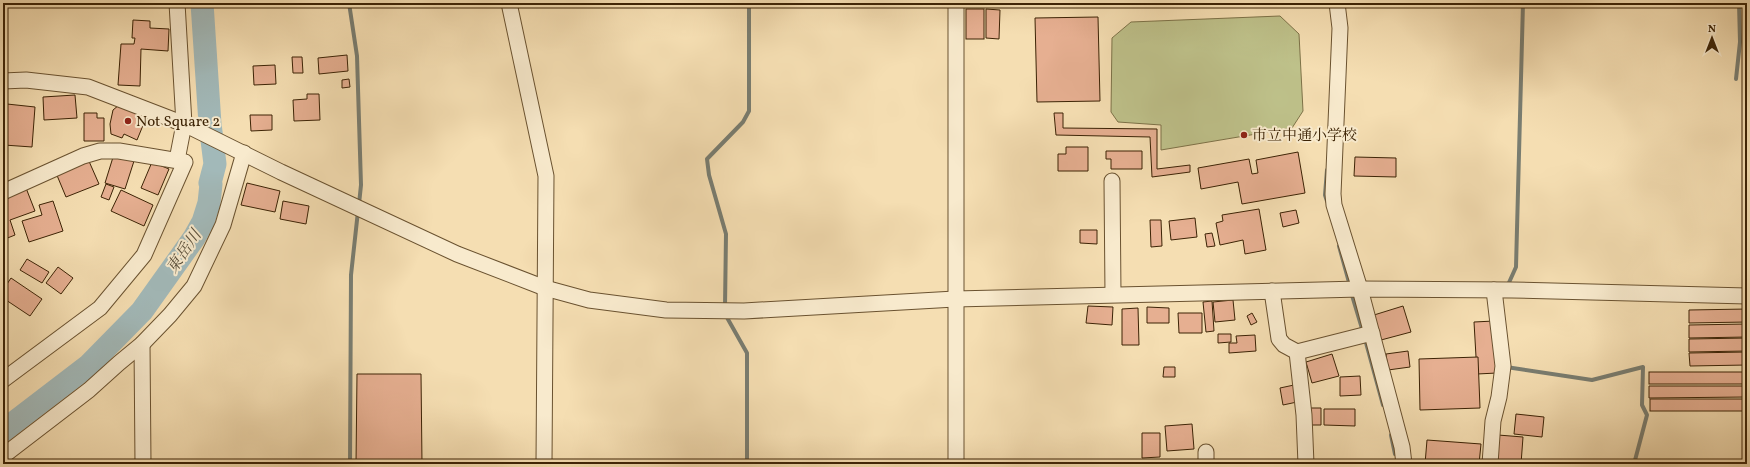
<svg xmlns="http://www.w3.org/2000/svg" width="1750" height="467" viewBox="0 0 1750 467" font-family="Vollkorn,'Noto Serif JP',serif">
<rect width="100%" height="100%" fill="#f5deb2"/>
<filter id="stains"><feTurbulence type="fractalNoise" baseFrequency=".005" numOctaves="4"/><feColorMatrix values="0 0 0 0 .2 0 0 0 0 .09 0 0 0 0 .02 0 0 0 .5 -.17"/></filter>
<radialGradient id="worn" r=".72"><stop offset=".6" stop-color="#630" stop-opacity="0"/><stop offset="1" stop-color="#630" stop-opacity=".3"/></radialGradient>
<path fill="#bec18a" stroke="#7d7248" d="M1280 16 1299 34 1303 111 1292 128 1161 150V125L1118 122 1111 112 1112 38 1131 22Z"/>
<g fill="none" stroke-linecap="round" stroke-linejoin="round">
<g stroke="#797d71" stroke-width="4">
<path d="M349 3 357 56 361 185 359 204"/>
<path d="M1736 79 1740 42 1739 3"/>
<path d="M1327 170 1325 195 1327 201"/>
<path d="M1339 246 1350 286"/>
<path d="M1507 287 1516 267 1523 3"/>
<path d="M1351 292 1363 332"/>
<path d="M725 307 726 234 709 175 707 159 743 122 749 111V3"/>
<path d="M725 314 747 353V464"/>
<path d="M1365 339 1383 405"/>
<path d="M1506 367 1592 380 1643 367 1642 405 1647 415 1634 464"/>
<path d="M1391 435 1395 454"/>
<path d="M350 464 351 275 358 211"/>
</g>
<path stroke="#a2b9b9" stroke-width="23" d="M3 431 89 365 142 311 194 238 203 222 209 203 211 184 210 183 215 164 210 124 202 3"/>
</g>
<g fill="#e6af91" stroke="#3c2305">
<rect x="966" y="9" width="18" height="30"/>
<path d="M986 9 1000 10 999 39 986 38Z"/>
<path d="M1098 17 1100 101 1037 102 1035 18Z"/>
<path d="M133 20 150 21V28L169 29 168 51 141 49 140 86 118 85 121 44H134L135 38H132Z"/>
<path d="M347 55 348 71 319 74 318 58Z"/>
<path d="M292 57H302L303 73H293Z"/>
<path d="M275 65 276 84 254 85 253 66Z"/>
<path d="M349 79 350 87 342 88V80Z"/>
<path d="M307 94H319L320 120 294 121 293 100 307 99Z"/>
<path d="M75 95 77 118 44 120 43 97Z"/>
<path d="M7 104 35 107 32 147 4 145Z"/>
<path d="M119 105 142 114 146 118 137 140 124 134 122 138 111 134 110 124 113 110Z"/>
<path d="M84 113H97V118H104V141H84Z"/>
<path d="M1054 113H1063V128L1157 129V169L1190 165V172L1152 177 1150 137 1056 135Z"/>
<path d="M250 115H272V130L251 131Z"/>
<path d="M1066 147H1088V171H1058V154H1066Z"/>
<path d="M1106 151H1142V169H1111V159H1106Z"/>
<path d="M1298 152 1305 193 1242 204 1238 182 1201 189 1198 168 1249 159 1252 174 1258 173 1256 160Z"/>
<path d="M114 154 134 161 125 189 105 183Z"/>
<path d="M1355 157 1396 158V177L1354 176Z"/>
<path d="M88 159 99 184 66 197 56 173Z"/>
<path d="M152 162 169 169 158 195 141 188Z"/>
<path d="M247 183 280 191 275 212 241 205Z"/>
<path d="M106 184 114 187 109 200 101 197Z"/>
<path d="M26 188 35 211 10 220 15 235 5 239 3 234V197Z"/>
<path d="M121 190 153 205 144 226 111 211Z"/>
<path d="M53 201 63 231 29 242 22 221 42 215 39 205Z"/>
<path d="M283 201 309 206 306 224 280 219Z"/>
<path d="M1259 209 1266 250 1245 254 1243 240 1220 245 1216 223 1223 221 1222 215Z"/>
<path d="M1296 210 1299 223 1283 227 1280 213Z"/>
<path d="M1195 218 1197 237 1171 240 1169 221Z"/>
<path d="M1150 220H1161L1162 246 1151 247Z"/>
<path d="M1080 230H1097V244L1080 243Z"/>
<path d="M1212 233 1215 246 1207 247 1205 234Z"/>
<path d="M27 259 49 272 42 283 20 270Z"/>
<path d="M58 267 73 278 61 294 46 283Z"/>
<path d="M11 278 42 299 30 316 3 298V290Z"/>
<path d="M1233 300 1235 320 1215 322 1213 302Z"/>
<path d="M1212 301 1214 331 1206 332 1203 302Z"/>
<path d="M1088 306 1113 307 1112 325 1086 323Z"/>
<path d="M1403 306 1411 332 1381 340 1374 315Z"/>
<path d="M1147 307 1169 308V323H1147Z"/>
<path d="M1138 308 1139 345H1122V309Z"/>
<path d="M1747 309V322L1689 323V310Z"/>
<path d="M1178 313H1202V333H1179Z"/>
<path d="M1252 313 1257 322 1251 325 1247 316Z"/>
<path d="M1494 321 1497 373 1477 374 1474 322Z"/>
<path d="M1747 324V337L1689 338V325Z"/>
<path d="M1218 334H1231V342L1218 343Z"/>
<path d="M1255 335 1256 351 1229 353V343H1237L1236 336Z"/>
<path d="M1747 338V351L1689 352V339Z"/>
<path d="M1408 351 1410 367 1388 370 1386 354Z"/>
<path d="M1747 352V365L1690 366 1689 353Z"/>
<path d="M1332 354 1339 376 1312 383 1306 362Z"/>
<path d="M1478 357 1480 408 1420 410 1419 359Z"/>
<path d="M1164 367H1175V377H1163Z"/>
<rect x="1649" y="372" width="96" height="12"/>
<path d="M357 374H421L422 464H356Z"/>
<path d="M1360 376 1361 395 1340 396V377Z"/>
<path d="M1294 385 1297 402 1283 405 1280 388Z"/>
<path d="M1649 386H1746V397L1649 398Z"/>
<rect x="1650" y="399" width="97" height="12"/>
<path d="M1307 408H1321V425H1308Z"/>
<path d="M1324 409H1355V426L1324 425Z"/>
<path d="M1516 414 1544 417 1542 437 1514 434Z"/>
<path d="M1192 424 1194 449 1167 451 1165 426Z"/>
<path d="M1142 433H1160V457L1142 458Z"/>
<path d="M1498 435 1523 437 1521 464H1496Z"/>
<path d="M1427 440 1481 444 1479 464H1425Z"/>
<rect x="1142" y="460" width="19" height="4"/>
</g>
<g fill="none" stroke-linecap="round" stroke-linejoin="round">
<defs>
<g id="minor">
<path d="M509 3 546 176 544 464"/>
<path d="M956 3V464"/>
<path d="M1337 3 1340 28 1333 194 1334 205 1360 289 1402 447 1404 464"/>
<path d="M3 81 26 80 88 87 184 124 281 172 457 254 545 288 589 300 666 310 744 311 955 299 1360 289 1512 290 1747 296"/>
<path d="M177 160 184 124 177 3"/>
<path d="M1112 181 1113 294"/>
<path d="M3 192 83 156 100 151H119L185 162 144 255 100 308 3 380"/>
<path d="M1272 291 1279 339 1284 345 1297 352 1304 415 1306 464"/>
<path d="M142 344 143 464"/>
<path d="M1297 352 1372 333"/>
<path d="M1206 452V464"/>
<path d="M3 456 89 390 119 363 142 344 170 315 194 286 223 225 244 153"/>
<path d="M1490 464 1493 421 1499 397 1503 366 1494 290"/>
</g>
</defs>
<use href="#minor" stroke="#6a5230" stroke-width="17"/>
<use href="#minor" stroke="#f8eacd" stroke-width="15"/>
</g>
<g fill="#8f2418" stroke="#f8eacd" stroke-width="1.5">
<circle cx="128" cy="121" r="4"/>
<circle cx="1244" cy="135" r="4"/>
</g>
<g text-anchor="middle" stroke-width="4" stroke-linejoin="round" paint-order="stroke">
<g font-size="15" fill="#3c2305" stroke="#f8eacd" text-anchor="start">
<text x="136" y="126">Not Square 2</text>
<text x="1252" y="140">市立中通小学校</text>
</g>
<g font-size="16" font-style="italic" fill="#5b503b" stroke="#f8eacd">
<text transform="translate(183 251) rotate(-56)" y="6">東岳川</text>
</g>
</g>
<rect width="1750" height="467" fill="none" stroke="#f5deb2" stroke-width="16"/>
<rect x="4" y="4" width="1742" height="459" fill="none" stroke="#3c2305" stroke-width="2"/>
<rect x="8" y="8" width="1734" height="451" fill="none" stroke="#3c2305"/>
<g transform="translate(1712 38)" stroke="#f8eacd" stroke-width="3" paint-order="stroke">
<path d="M0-3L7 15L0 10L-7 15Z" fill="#3c2305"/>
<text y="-6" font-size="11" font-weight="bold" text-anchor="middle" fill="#3c2305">N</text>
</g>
<rect width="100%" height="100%" filter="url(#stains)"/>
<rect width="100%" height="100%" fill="url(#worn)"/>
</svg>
